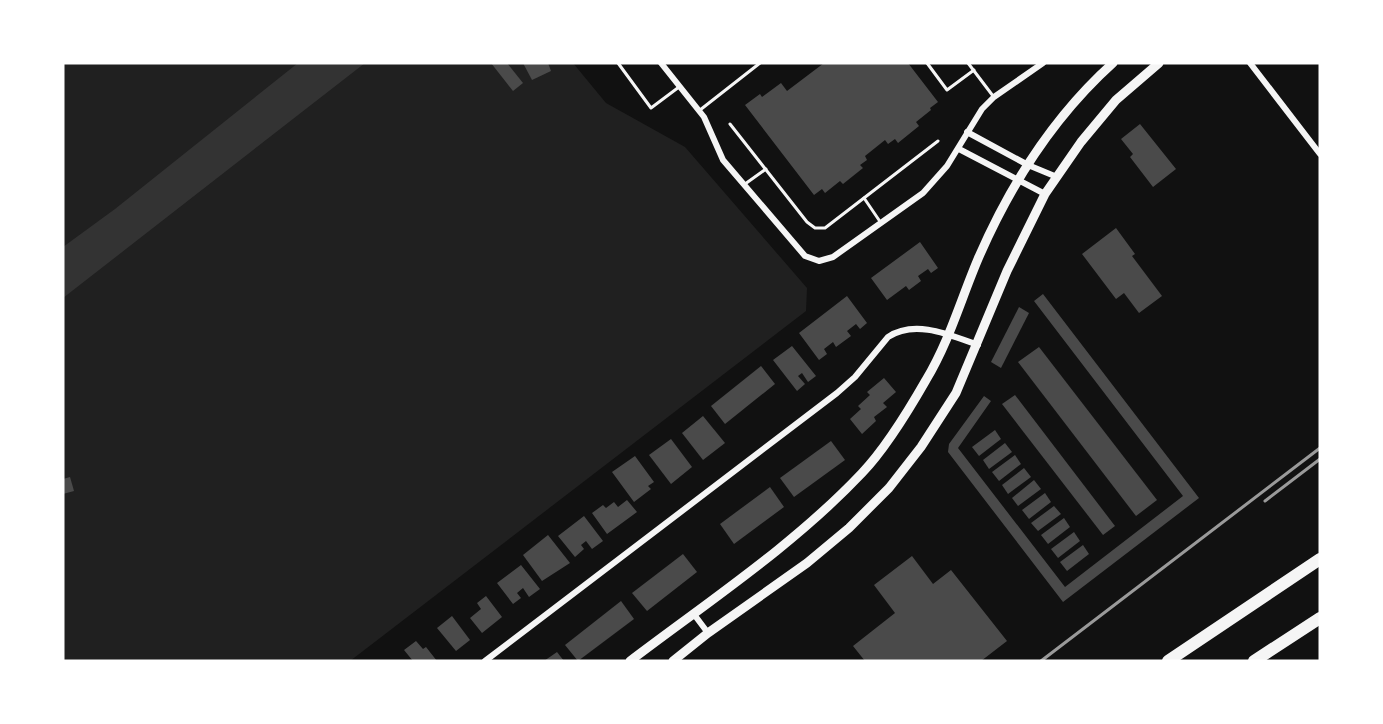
<svg xmlns="http://www.w3.org/2000/svg" width="1383" height="724" viewBox="0 0 1383 724" font-family="Poppins,sans-serif">
<rect width="100%" height="100%" fill="#111"/>
<path fill="#202020" d="M63 63H573L606 103 685 147 807 288 806 311 350 661H63Z"/>
<path fill="#333" d="M298 63H365L63 298V247L115 209Z"/>
<g fill="#4a4a4a">
<path d="M491 63H507L523 83 513 91Z"/>
<path d="M523 63H548L551 71 532 80Z"/>
<path d="M824 63H908L938 102 930 108 931 110 916 122 919 126 898 143 895 139 888 144 885 140 865 156 867 160 860 165 863 168 843 184 840 181 825 193 822 189 814 195 745 105 760 94 762 97 781 83 787 91Z"/>
<path d="M1140 124 1176 169 1153 187 1130 157 1133 154 1121 139Z"/>
<path d="M1116 228 1135 254 1132 256 1162 296 1139 313 1124 293 1116 299 1082 254Z"/>
<path d="M920 242 938 268 931 273 928 269 918 276 921 281 909 290 906 286 887 300 871 278Z"/>
<path d="M1043 294 1199 498 1063 602 948 452 949 444 984 396 991 401 958 448 1065 587 1183 496 1034 301Z"/>
<path d="M847 296 867 323 860 329 856 324 847 331 851 336 836 347 833 342 824 349 827 354 819 360 799 333Z"/>
<path d="M1019 307 1029 313 1001 368 991 362Z"/>
<path d="M792 346 816 376 808 382 802 373 798 376 805 384 797 391 773 360Z"/>
<path d="M1039 347 1157 500 1136 516 1018 362Z"/>
<path d="M761 366 775 384 725 424 711 406Z"/>
<path d="M884 378 896 392 883 403 887 407 874 417 876 421 862 434 850 419 861 409 858 406 870 395 867 392Z"/>
<path d="M1015 395 1115 526 1103 535 1002 404Z"/>
<path d="M703 416 725 443 703 460 682 433Z"/>
<path d="M995 430 1001 439 979 456 972 447Z"/>
<path d="M671 439 692 467 671 484 649 455Z"/>
<path d="M831 441 845 460 794 497 780 478Z"/>
<path d="M1005 443 1012 452 989 469 983 460Z"/>
<path d="M1015 455 1021 464 999 481 992 472Z"/>
<path d="M635 456 654 482 648 486 651 489 634 502 612 472Z"/>
<path d="M1024 468 1031 477 1008 494 1002 485Z"/>
<path d="M70 477 74 491 63 494V479Z"/>
<path d="M1034 480 1041 489 1018 506 1012 498Z"/>
<path d="M770 487 784 507 734 544 720 524Z"/>
<path d="M1045 493 1051 502 1029 519 1022 510Z"/>
<path d="M627 500 637 512 607 534 592 513 603 505 606 508 614 502 618 507Z"/>
<path d="M1054 506 1061 514 1038 531 1031 523Z"/>
<path d="M584 516 603 541 592 549 586 541 581 545 584 549 575 557 558 536Z"/>
<path d="M1064 518 1070 527 1048 544 1041 535Z"/>
<path d="M1074 532 1080 541 1058 558 1051 549Z"/>
<path d="M548 535 570 563 542 581 523 555Z"/>
<path d="M1083 545 1089 554 1067 571 1060 562Z"/>
<path d="M683 554 697 572 647 611 632 593Z"/>
<path d="M912 556 933 584 951 570 1007 641 981 661H865L853 646 895 613 874 585Z"/>
<path d="M521 565 540 589 529 597 523 588 517 593 521 598 513 604 497 583Z"/>
<path d="M486 596 502 617 482 633 470 618 481 609 477 603Z"/>
<path d="M621 601 634 619 578 661 565 645Z"/>
<path d="M452 616 470 640 456 651 437 628Z"/>
<path d="M416 641 423 649 426 647 437 661H413L404 650Z"/>
<path d="M557 652 564 661H544Z"/>
</g>
<g fill="none" stroke-linecap="round" stroke-linejoin="round">
<g stroke="#f5f5f5" stroke-width="3">
<path d="M618 63 651 108 679 87"/>
<path d="M927 63 947 90 974 70"/>
<path d="M968 63 993 96"/>
<path d="M700 110 760 63"/>
<path d="M730 124 807 222 815 228H825L938 141"/>
<path d="M745 184 766 169"/>
<path d="M864 198 881 223"/>
</g>
<g stroke="#f5f5f5" stroke-width="6">
<path d="M661 63 704 117 723 160 805 256 819 261 833 257 923 193 947 166 982 109 994 97 1043 63"/>
<path d="M1250 63 1320 154"/>
<path d="M967 132 1028 165 1057 177"/>
<path d="M959 149 1045 194"/>
<path d="M693 613 708 633"/>
<path d="M485 661 837 393 855 377 888 337C915 319 950 335 978 345"/>
</g>
<g stroke="#f5f5f5" stroke-width="9">
<path d="M630 661C709 601 794 545 862 473 884 450 910 408 926 380 949 342 961 299 978 259 1010 185 1053 117 1113 63"/>
<path d="M673 661 708 633 807 563 849 528 889 488 921 447 956 393 1007 271 1045 194 1081 142 1116 100 1159 63"/>
</g>
<g stroke="#f5f5f5" stroke-width="12">
<path d="M1168 661 1320 559"/>
<path d="M1254 661 1320 618"/>
</g>
<g stroke="#9a9a9a" stroke-width="3">
<path d="M1265 501 1320 459"/>
<path d="M1041 661 1320 448"/>
</g>
</g>
<rect width="1383" height="724" fill="none" stroke="#ffffff" stroke-width="129"/>
</svg>
